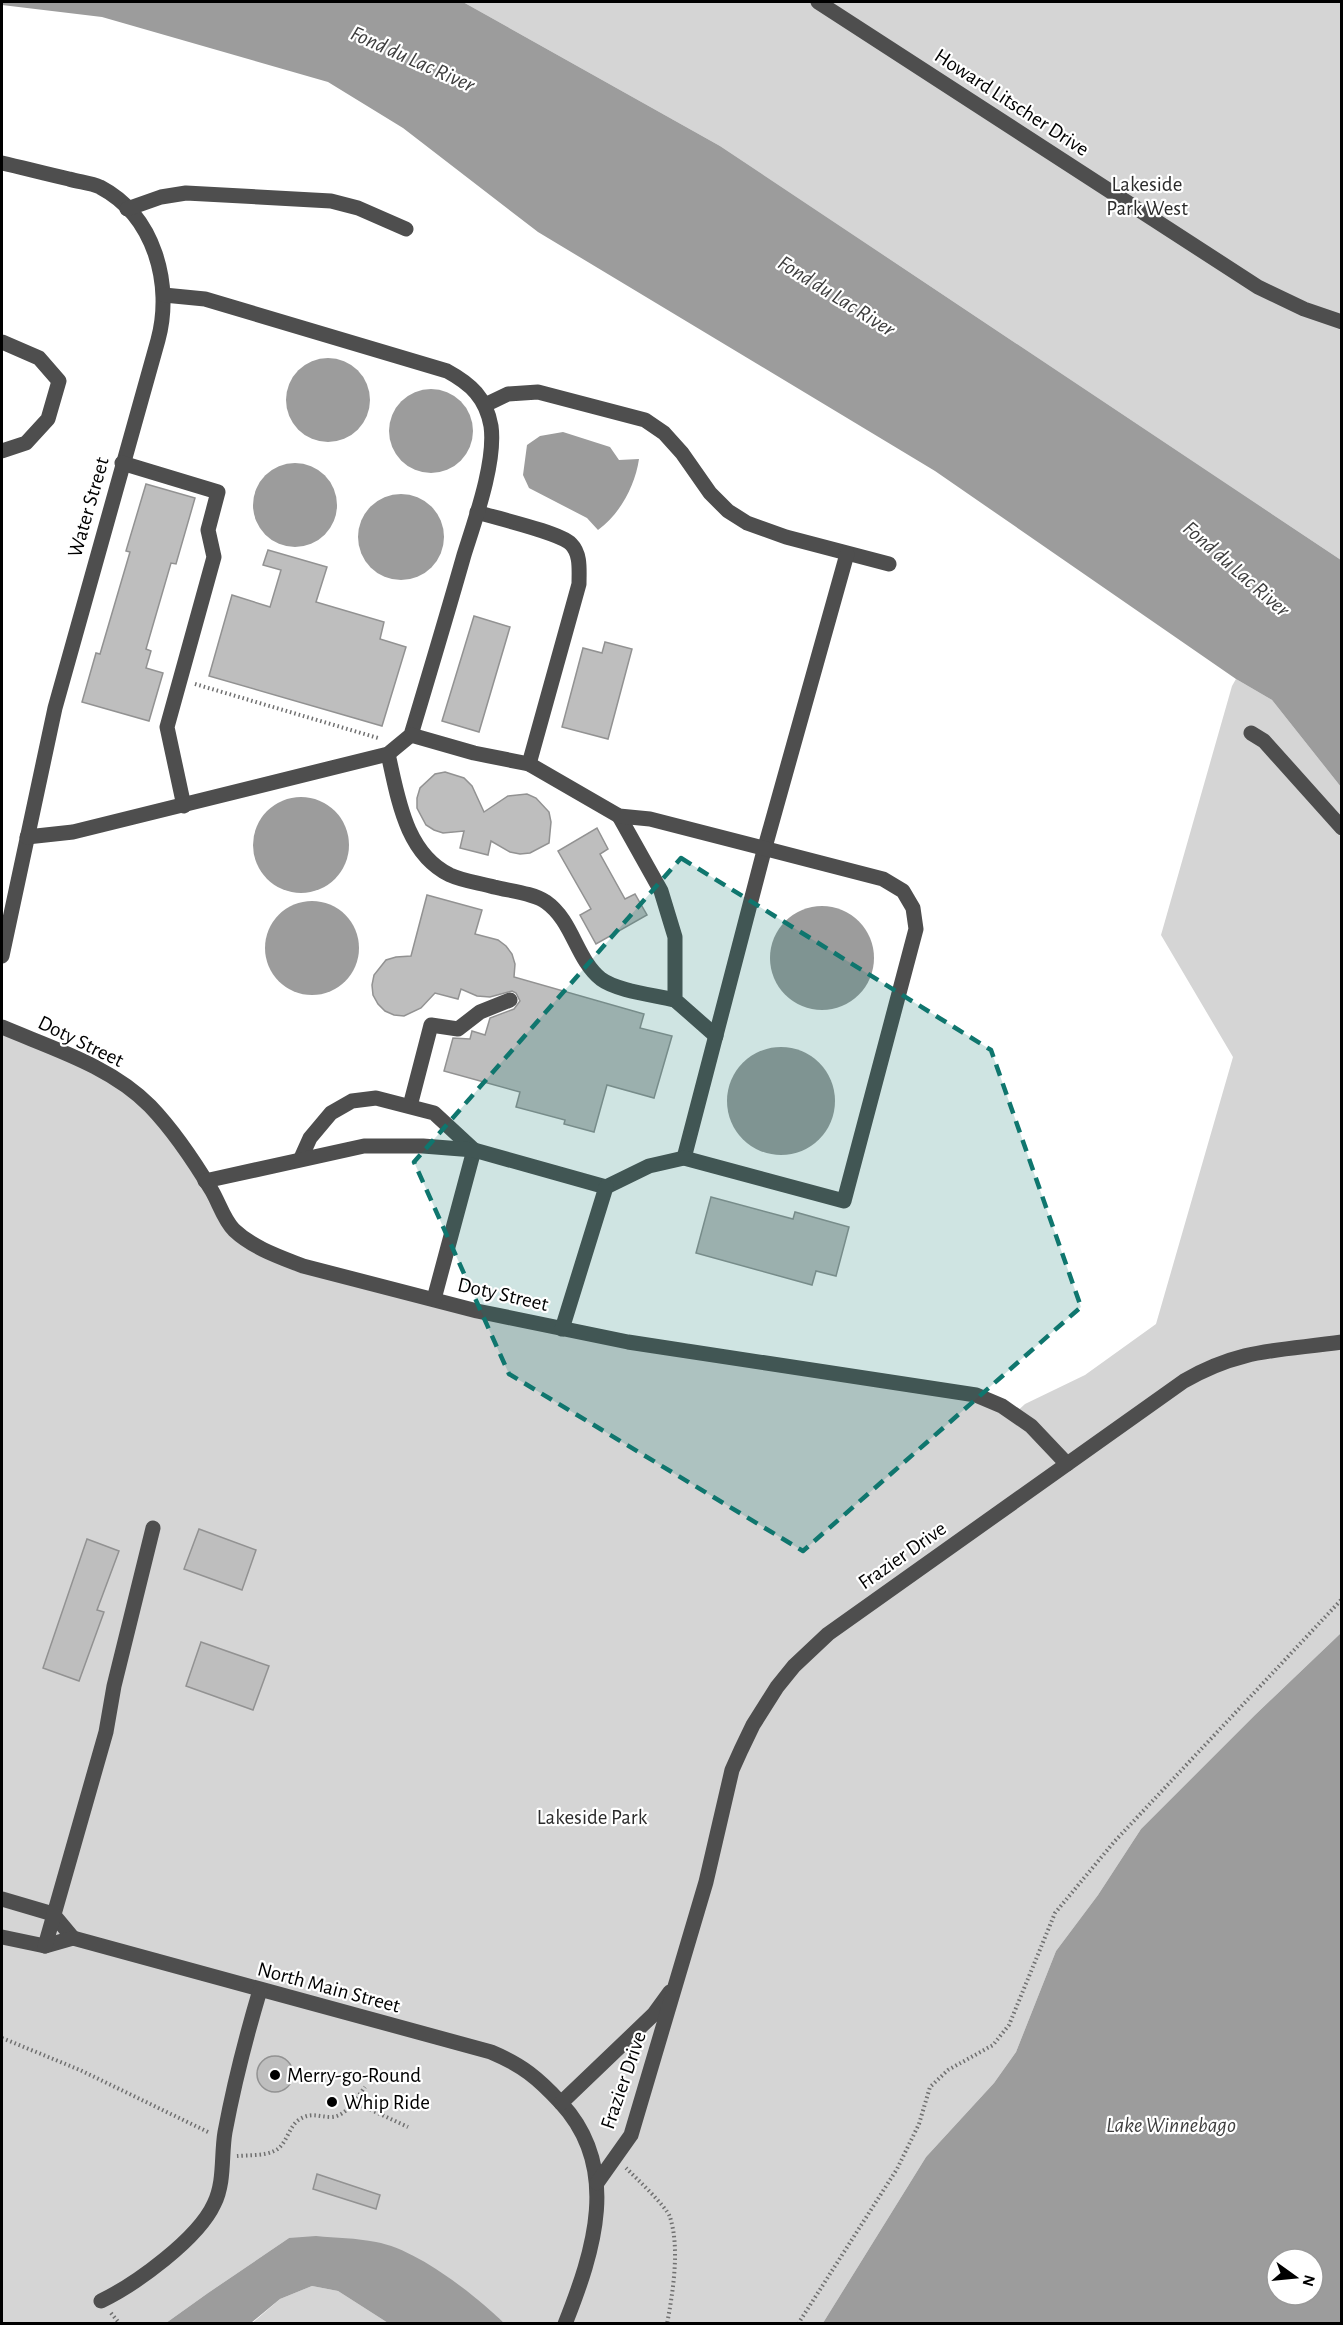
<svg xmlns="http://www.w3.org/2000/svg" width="1343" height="2325" viewBox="0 0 1343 2325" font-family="'Alegreya Sans',sans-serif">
<rect width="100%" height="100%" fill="#fff"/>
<g fill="#d5d5d5">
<path d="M463 2H1341V560L720 146Z"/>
<path d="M1236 679 1272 700 1341 787V1633L1255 1715 1141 1829 1098 1895 1056 1951 1016 2052 994 2083 926 2157 823 2323H504L495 2315 289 2238 208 2293 166 2323H2V1027L81 1060 149 1104 224 1215 275 1255 477 1311 948 1390 1014 1414 1025 1404 1085 1375 1156 1324 1233 1057 1161 935 1232 686Z"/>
<path d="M312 2286 338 2291 388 2323 251 2324 280 2299Z"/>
</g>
<g fill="#9c9c9c" fill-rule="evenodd">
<path d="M2 2H463L720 146 1341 560V787L1272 700 1236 679 935 471 538 232 403 128 328 82 102 17 2 5Z"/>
<circle cx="328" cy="400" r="42"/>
<circle cx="431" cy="431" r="42"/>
<path d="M563 432 610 447 619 460 639 459C635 486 620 514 598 530L587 518 529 488 523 475 527 445 540 436Z"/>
<circle cx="295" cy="505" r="42"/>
<circle cx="401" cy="537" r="43"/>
<circle cx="301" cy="845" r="48"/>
<circle cx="312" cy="948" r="47"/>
<circle cx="822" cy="958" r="52"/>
<circle cx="781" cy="1101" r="54"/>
<path d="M1341 1633V2323H823L926 2157 994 2083 1016 2052 1056 1951 1098 1895 1141 1829 1255 1715ZM1277 2259H1313V2295H1277Z"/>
<path d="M316 2236C336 2238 356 2238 376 2242 417 2249 475 2295 504 2323H388L338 2291 312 2286 280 2299 251 2323H166L208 2293 289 2238Z"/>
</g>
<g fill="#bebebe" stroke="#929292" stroke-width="1.5">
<path d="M146 484 195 498 176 564 171 563 146 649 151 651 146 668 163 673 149 721 82 702 96 653 100 654 130 552 126 551Z"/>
<path d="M268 550 327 567 316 602 384 622 380 639 406 647 382 726 209 676 232 595 270 607 281 570 263 565Z"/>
<path d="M474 616 510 627 479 732 442 721Z"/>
<path d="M605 642 632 649 608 739 562 727 583 648 602 653Z"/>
<path d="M445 772 464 778 472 786 484 812 508 796 527 794 536 798 549 812 551 822 549 843 530 853 520 854 510 852 491 841 488 855 460 848 464 831 443 833 434 830 426 825 417 808V798L420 788 435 774Z"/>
<path d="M597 828 608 849 600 854 625 899 635 894 647 915 596 944 580 915 591 909 558 851Z"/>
<path d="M427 895 482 910 475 934 498 940 506 946 512 954 515 964 514 977 644 1014 640 1028 672 1036 654 1098 607 1085 594 1132 564 1124 565 1120 516 1107 520 1092 444 1071 453 1038 470 1039 472 1031 485 1035 490 1018 514 1009 520 1001 516 993 512 991 490 997 477 996 461 989 458 999 435 993 421 1008 404 1016 394 1015 385 1011 378 1004 373 995 372 985 374 975 386 960 396 957 411 956Z"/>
<path d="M711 1197 793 1219 795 1212 849 1227 836 1276 816 1271 812 1285 696 1253Z"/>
<path d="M199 1529 256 1550 242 1590 184 1569Z"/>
<path d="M87 1539 119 1551 97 1610 104 1612 79 1681 43 1668Z"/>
<path d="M201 1642 269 1666 253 1710 186 1686Z"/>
<circle cx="275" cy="2074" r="18"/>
<path d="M317 2174 380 2195 376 2209 313 2189Z"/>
</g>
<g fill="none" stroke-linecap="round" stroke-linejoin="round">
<g stroke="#707070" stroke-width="4" stroke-dasharray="1.5 3" stroke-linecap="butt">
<path d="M195 684 378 738"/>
<path d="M2 2038 80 2070 208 2132"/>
<path d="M354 2102 408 2127"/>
<path d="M237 2156C248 2155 264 2156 274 2151 287 2146 288 2126 300 2119 312 2112 319 2117 331 2117 346 2117 357 2097 365 2087"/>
<path d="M626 2168C636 2178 666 2206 670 2217 680 2248 673 2292 667 2324"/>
<path d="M111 2313 120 2324"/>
<path d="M798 2324 897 2169 919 2124 930 2087 948 2070 993 2045 1009 2025 1055 1913 1114 1842 1342 1599"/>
</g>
<g stroke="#4e4e4e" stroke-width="15">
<path d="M818 2 1258 287 1304 309 1342 322"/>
<path d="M2 163C24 168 46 174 69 179 79 182 91 183 100 187 155 216 173 285 158 340L55 708 2 956"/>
<path d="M127 209 161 197 186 193 331 201 358 208 406 229"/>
<path d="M2 342 39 358 59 381 48 419 26 443 2 451"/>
<path d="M485 405 508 394 538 392 645 420 664 433 682 453 710 493 728 511 747 523 786 537 889 564"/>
<path d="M122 463 218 492 208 530 214 557 167 727 184 806"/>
<path d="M477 512C495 518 559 532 571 544 581 554 579 570 579 584L529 764"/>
<path d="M1251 733 1264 741 1342 828"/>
<path d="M388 754C398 797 405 853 450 875 463 881 480 883 494 887 510 891 533 893 546 902 573 921 576 959 601 979 617 991 655 995 675 1000"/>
<path d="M619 816 661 891 675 937V1000L716 1036"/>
<path d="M27 837 73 832 388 754 411 735C429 675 447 615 464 555 475 520 496 462 491 426 486 398 471 384 447 371L205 299 164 295"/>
<path d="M2 1027C51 1048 111 1066 150 1106 174 1131 194 1161 212 1191 219 1203 224 1220 234 1230 253 1248 280 1257 303 1266L477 1311 628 1342 976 1395 1002 1406 1031 1426 1067 1464"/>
<path d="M410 1106 431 1025 458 1029 480 1012 510 1000"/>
<path d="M301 1158 310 1138 331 1113 352 1101 376 1098 434 1113 474 1150 434 1299"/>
<path d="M684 1158 765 847 847 554"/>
<path d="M205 1181 364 1146H423L474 1150 606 1187 649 1166 684 1158 844 1201 916 929 913 908 903 891 883 879 650 819 619 816 529 764 474 753 411 735"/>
<path d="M562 1329 606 1187"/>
<path d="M2 1899 53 1914 73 1938"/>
<path d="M2 1937 45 1946 73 1938 491 2052C522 2065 538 2078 561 2103 621 2168 594 2251 565 2324"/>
<path d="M45 1946 106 1732 114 1686 153 1528"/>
<path d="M561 2103 654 2014 670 1992"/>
<path d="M597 2183 631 2135 706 1882 732 1770 741 1750 753 1725 777 1687 794 1666 828 1634 1184 1381C1241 1348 1279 1351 1342 1342"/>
<path d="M101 2301C136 2284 198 2239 214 2204 225 2182 221 2155 225 2132 234 2084 246 2037 260 1990"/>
</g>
</g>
<path fill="#0f766e" fill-opacity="0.2" stroke="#0f766e" stroke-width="4.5" stroke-dasharray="12 8" stroke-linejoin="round" d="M681 858 991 1050 1081 1307 803 1551 509 1374 414 1162Z"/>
<g fill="#000" stroke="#fff" stroke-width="2">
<circle cx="275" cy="2075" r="6"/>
<circle cx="332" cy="2102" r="6"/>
</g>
<g text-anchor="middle" stroke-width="4.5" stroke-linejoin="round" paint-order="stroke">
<g font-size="21" fill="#000" stroke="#fff">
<text transform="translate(1012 102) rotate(33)" y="7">Howard Litscher Drive</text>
<text transform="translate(88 507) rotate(-74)" y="7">Water Street</text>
<text transform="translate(81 1041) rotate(26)" y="7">Doty Street</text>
<text transform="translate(503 1294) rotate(13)" y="7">Doty Street</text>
<text transform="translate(902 1555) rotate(-35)" y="7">Frazier Drive</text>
<text transform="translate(329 1987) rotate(15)" y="7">North Main Street</text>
<text transform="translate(623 2080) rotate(-71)" y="7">Frazier Drive</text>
</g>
<g font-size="21" fill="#2c2c2c" stroke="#fff">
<text x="1147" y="191">Lakeside<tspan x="1147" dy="24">Park West</tspan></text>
<text x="592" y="1824">Lakeside Park</text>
</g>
<g font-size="21" fill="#000" stroke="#fff" text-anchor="start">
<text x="287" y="2082">Merry-go-Round</text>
<text x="344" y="2109">Whip Ride</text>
</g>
<g font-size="22" font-style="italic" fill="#3d3d3d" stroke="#fff">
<text transform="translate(413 58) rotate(24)" y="8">Fond du Lac River</text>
<text transform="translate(837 295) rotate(32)" y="8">Fond du Lac River</text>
<text transform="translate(1237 568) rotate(41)" y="8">Fond du Lac River</text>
<text x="1171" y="2132">Lake Winnebago</text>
</g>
</g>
<rect width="1343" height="2325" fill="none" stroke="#000000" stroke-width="6"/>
<g transform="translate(1295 2277) rotate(105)"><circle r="28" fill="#ffffff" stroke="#999999" stroke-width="1.5"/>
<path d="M0-4.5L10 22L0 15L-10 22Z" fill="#000000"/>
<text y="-9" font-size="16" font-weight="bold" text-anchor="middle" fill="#000000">N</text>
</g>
</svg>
